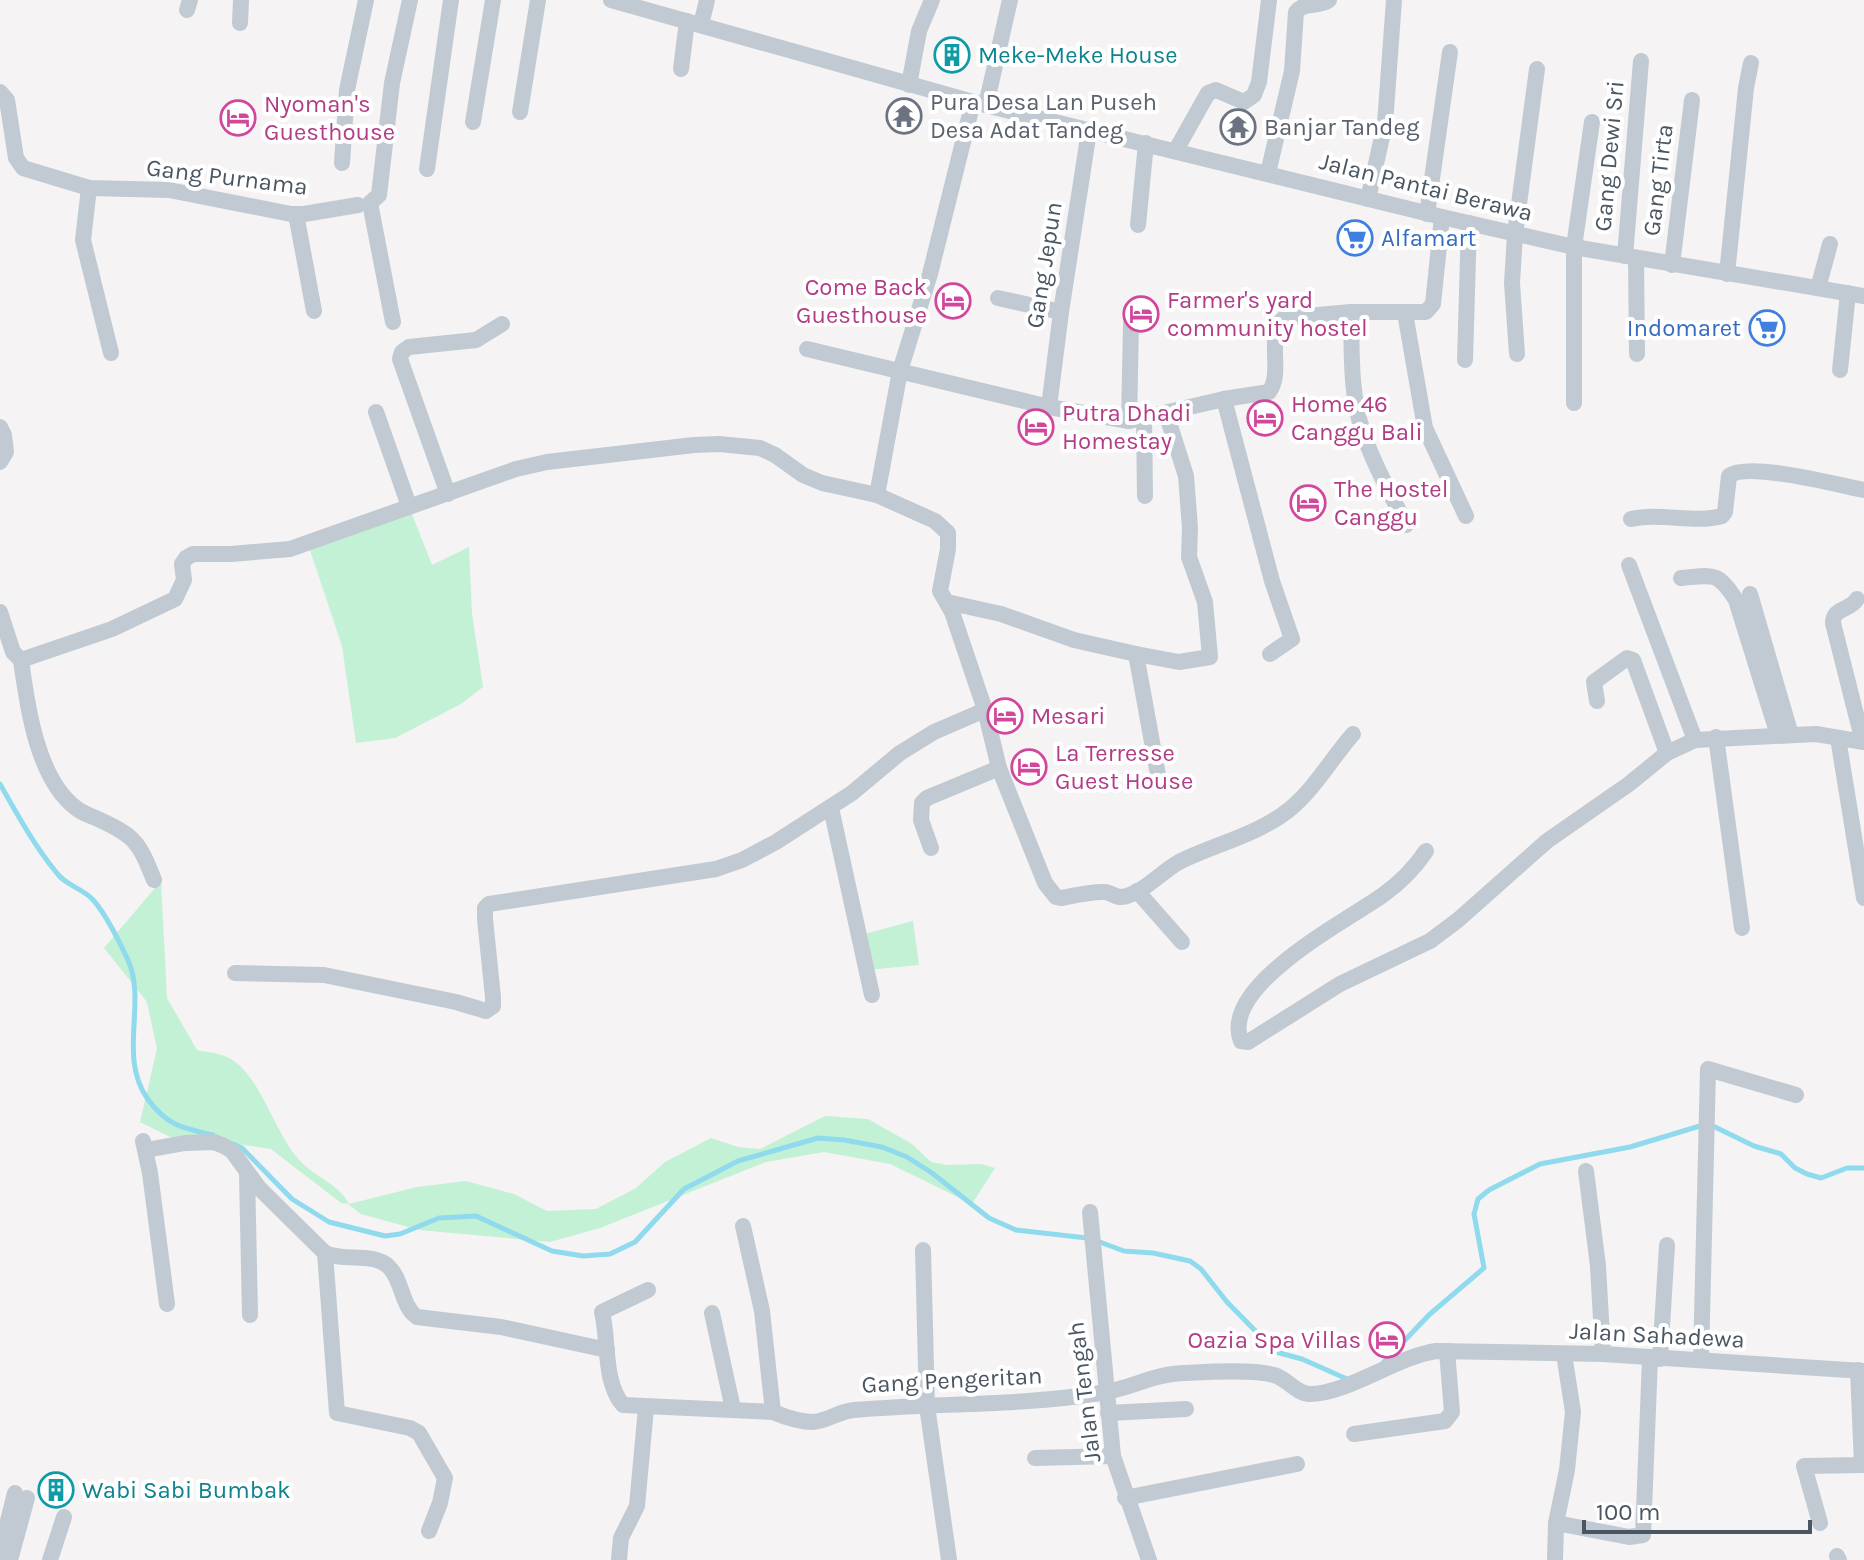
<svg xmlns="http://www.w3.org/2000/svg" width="1864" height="1560" viewBox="0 0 1864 1560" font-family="Karla,sans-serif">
<rect width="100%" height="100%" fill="#f5f3f3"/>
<g fill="#c3f1d5">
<path d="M408 504 432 565 469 547 472 614 483 687 461 704 395 738 356 743 342 646 310 550Z"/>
<path d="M161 881 167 998 197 1050C206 1052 219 1053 227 1057 261 1073 274 1135 302 1163 316 1177 340 1185 349 1204L417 1187 466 1181 514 1194 547 1211 596 1209 636 1188 665 1162 711 1138 738 1147 760 1149 825 1116 868 1119 912 1144 931 1162 947 1165 981 1164 995 1168 972 1204 890 1164 824 1152 766 1162 600 1228 550 1242 419 1230 361 1214 348 1204 341 1203 271 1149 211 1140 170 1137 140 1122 157 1049 147 1002 104 948Z"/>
<path d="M913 921 919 965 867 970 864 934Z"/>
</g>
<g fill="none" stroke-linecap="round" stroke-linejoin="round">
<g stroke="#90daee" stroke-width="5">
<path d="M0 784C17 814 34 845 56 872 65 885 79 887 90 897 104 909 120 943 128 960 147 1003 118 1056 147 1098 167 1126 182 1128 213 1135"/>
<path d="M233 1144 242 1148 292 1199 329 1222 385 1236 400 1234 439 1218 476 1216 552 1251 583 1256 610 1254 635 1242 684 1189 738 1161 818 1138 844 1140 882 1147 907 1157 932 1173 989 1218 1016 1230 1087 1238"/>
<path d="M1097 1241 1124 1251 1153 1253 1190 1261 1201 1269 1227 1302 1276 1352 1302 1359 1347 1379"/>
<path d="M1381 1365 1430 1314 1484 1268 1474 1214 1478 1199 1489 1190 1540 1164 1630 1147 1700 1126 1715 1127 1754 1146 1781 1154 1795 1168 1807 1174 1821 1178 1847 1168H1864"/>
</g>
<g stroke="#c1cad2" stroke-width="16">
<path d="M611 0 973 102 1442 217 1574 247 1864 296"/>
<path d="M187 10 190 0"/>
<path d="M240 23 241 0"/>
<path d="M701 25 707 0"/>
<path d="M681 69 687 21"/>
<path d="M909 85 919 31 932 0"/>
<path d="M0 92 7 100 16 158 23 168 89 188 169 190 291 214H304L358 205"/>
<path d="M986 105 1010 0"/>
<path d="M520 112 538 0"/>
<path d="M473 122 493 0"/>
<path d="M1176 150 1208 93 1216 90 1244 102 1254 95 1259 82 1269 0"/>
<path d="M342 163 347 90 366 0"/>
<path d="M427 169 451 0"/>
<path d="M1268 173 1292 71 1296 12C1305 1 1318 8 1329 0"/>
<path d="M89 188 83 240 111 353"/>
<path d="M1368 199 1385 124 1394 0"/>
<path d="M296 214 314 311"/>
<path d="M1427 214 1450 52"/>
<path d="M1138 225 1146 143"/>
<path d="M1625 256 1641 61"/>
<path d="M1636 258 1637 354"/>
<path d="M1672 265 1692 100"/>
<path d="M1727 274 1746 88 1751 63"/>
<path d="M1818 288 1830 244"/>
<path d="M998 298 1061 312"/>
<path d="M1351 312C1352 351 1350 392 1362 429 1372 462 1391 494 1406 525"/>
<path d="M1405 313 1425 428 1466 516"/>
<path d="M393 322 370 203 379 195 392 83 410 0"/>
<path d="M807 349 1049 407 1129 421 1224 399 1269 392C1284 372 1265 335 1284 318L1351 312H1426L1433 304 1442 217"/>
<path d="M1517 354 1512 283 1515 234 1537 69"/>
<path d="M1465 360 1469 223"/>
<path d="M1840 370 1848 293"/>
<path d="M1224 399 1272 581 1292 639 1270 654"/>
<path d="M1574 403V247L1592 122"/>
<path d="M1049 407 1061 312 1089 131"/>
<path d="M376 412 409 506"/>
<path d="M1144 417 1145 496"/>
<path d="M1129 421 1131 324"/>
<path d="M0 427 4 435 6 452 0 462"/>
<path d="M448 494 400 359 402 352 409 347 476 340 502 324"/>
<path d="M877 495 900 371 930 274 973 102"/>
<path d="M1631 519C1661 512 1694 524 1722 516L1725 512 1729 476C1748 461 1838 485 1864 490"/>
<path d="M1629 565 1695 740"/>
<path d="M1681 578C1713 575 1718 571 1736 600L1778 735"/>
<path d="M1750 594 1791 735"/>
<path d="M1857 599C1850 611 1833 607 1833 623L1863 742"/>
<path d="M947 602 1001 614 1074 640 1136 654 1179 662 1210 657 1205 602 1189 557 1190 528 1186 476 1166 413"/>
<path d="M0 612 13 652 21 660"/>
<path d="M1136 654 1158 775"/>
<path d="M21 660 112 629 175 599 184 580 182 564 186 558 193 554H231L290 549 516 469 547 462 694 445 719 444 760 448 775 455 803 475 822 483 877 495 935 521 948 533V549L940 591 952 612 985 710 999 768 1045 883 1056 897 1061 898C1074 896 1091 891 1104 892 1111 892 1114 897 1121 897 1142 895 1161 872 1179 862 1215 844 1258 835 1290 809 1315 788 1332 758 1353 734"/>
<path d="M21 660C27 705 37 779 76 808 82 813 91 816 98 819 135 836 139 842 154 880"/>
<path d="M1597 701 1594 682 1627 658 1633 660 1667 753"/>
<path d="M1716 737 1742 928"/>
<path d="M1838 738 1864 898"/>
<path d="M831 808 872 995"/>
<path d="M931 848 921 820 922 803 927 798 999 768"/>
<path d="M1426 851C1414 869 1401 882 1383 895 1348 920 1219 986 1241 1041L1248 1042 1340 984 1430 941 1458 920 1547 841 1629 784 1667 753 1695 740 1816 734 1864 742"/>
<path d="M1137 891 1182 942"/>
<path d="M235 973 324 975 456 1002 486 1011 493 1006V997L485 919V908L489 904 716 869 742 860 776 842 852 793 900 753 934 732 985 710"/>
<path d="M143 1141 150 1173 167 1304"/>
<path d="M146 1150 185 1143 214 1142 224 1146 232 1151 259 1188 325 1253C345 1262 371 1252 388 1266 403 1280 401 1306 417 1317L501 1327 607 1350"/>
<path d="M1586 1171 1598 1266 1603 1354"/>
<path d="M247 1173 250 1315"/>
<path d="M1090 1212 1113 1456 1149 1560"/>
<path d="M743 1226 762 1311 773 1412"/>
<path d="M923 1250 927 1406 949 1560"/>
<path d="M325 1253 337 1413 410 1428 419 1433 445 1478 440 1503 429 1531"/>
<path d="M648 1290 602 1312C609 1340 603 1382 623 1405L773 1412C785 1417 799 1422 813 1422 828 1421 839 1411 854 1410 936 1403 1019 1406 1101 1393 1129 1389 1154 1374 1183 1373 1206 1372 1253 1369 1274 1375 1288 1379 1296 1394 1310 1394 1347 1394 1396 1357 1436 1351L1603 1354 1864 1371"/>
<path d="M712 1313 733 1409"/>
<path d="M1660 1359 1667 1245"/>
<path d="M1701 1360 1708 1069 1796 1095"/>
<path d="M1108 1413 1186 1409"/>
<path d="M1354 1434 1445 1421 1452 1412 1447 1351"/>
<path d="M1035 1458 1113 1456"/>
<path d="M1125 1498 1297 1464"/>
<path d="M1556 1523 1629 1537 1643 1535 1650 1358"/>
<path d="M1820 1523 1804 1466 1862 1465 1858 1370"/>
<path d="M0 1553 15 1493"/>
<path d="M1837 1556 1839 1560"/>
<path d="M10 1560 27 1498"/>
<path d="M50 1560 64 1517"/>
<path d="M619 1560 621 1538 637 1506 646 1408"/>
<path d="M1555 1560 1556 1523 1567 1470 1573 1412 1564 1354"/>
</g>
</g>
<defs>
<symbol id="building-ring" viewBox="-11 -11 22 22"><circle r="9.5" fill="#fff" stroke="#0f9aa8" stroke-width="1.5"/><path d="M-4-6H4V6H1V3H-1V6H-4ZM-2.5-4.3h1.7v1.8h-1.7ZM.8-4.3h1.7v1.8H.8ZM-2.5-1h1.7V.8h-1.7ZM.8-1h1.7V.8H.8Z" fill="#0f9aa8"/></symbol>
<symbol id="temple-ring" viewBox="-11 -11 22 22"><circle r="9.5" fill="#fff" stroke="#6b7280" stroke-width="1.5"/><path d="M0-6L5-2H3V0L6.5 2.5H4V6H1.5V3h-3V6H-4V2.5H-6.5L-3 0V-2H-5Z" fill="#6b7280"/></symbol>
<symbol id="hotel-ring" viewBox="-11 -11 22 22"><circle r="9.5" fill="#fff" stroke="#d1479c" stroke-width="1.5"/><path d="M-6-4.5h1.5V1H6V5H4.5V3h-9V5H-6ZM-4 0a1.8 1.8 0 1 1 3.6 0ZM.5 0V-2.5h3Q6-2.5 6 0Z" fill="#d1479c"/></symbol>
<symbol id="supermarket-ring" viewBox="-11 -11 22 22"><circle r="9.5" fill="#fff" stroke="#3f7fe0" stroke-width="1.5"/><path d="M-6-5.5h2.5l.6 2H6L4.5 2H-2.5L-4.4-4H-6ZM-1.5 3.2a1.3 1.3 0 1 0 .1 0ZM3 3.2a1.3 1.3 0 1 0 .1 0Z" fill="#3f7fe0"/></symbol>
</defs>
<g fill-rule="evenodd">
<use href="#building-ring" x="932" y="35" width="40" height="40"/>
<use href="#temple-ring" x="884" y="96" width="40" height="40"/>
<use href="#hotel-ring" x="218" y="98" width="40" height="40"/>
<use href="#temple-ring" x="1218" y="107" width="40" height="40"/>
<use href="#supermarket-ring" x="1335" y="218" width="40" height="40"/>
<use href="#hotel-ring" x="933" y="281" width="40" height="40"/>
<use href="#hotel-ring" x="1121" y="294" width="40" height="40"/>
<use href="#supermarket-ring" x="1747" y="308" width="40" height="40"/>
<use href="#hotel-ring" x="1245" y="398" width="40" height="40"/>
<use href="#hotel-ring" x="1016" y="407" width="40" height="40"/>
<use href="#hotel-ring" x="1288" y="483" width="40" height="40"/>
<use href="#hotel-ring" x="985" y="696" width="40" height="40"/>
<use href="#hotel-ring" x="1009" y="747" width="40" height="40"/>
<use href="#hotel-ring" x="1367" y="1320" width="40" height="40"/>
<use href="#building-ring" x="36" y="1470" width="40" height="40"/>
</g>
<g text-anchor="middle" stroke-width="8" stroke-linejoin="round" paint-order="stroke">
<g font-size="24" fill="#0d838f" stroke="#fff" text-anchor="start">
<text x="978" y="63">Meke-Meke House</text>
<text x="82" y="1498">Wabi Sabi Bumbak</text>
</g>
<g font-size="24" fill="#5b616d" stroke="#fff" text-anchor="start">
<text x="930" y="110">Pura Desa Lan Puseh<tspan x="930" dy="28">Desa Adat Tandeg</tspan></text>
<text x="1264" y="135">Banjar Tandeg</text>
</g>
<g font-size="24" fill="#b23c85" stroke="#fff" text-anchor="start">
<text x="264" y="112">Nyoman's<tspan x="264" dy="28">Guesthouse</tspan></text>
<text x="927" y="295" text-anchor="end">Come Back<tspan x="927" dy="28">Guesthouse</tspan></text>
<text x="1167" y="308">Farmer's yard<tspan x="1167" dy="28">community hostel</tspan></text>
<text x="1291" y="412">Home 46<tspan x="1291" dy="28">Canggu Bali</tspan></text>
<text x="1062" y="421">Putra Dhadi<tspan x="1062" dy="28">Homestay</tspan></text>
<text x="1334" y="497">The Hostel<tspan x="1334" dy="28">Canggu</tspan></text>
<text x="1031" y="724">Mesari</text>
<text x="1055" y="761">La Terresse<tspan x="1055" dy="28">Guest House</tspan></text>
<text x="1361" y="1348" text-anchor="end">Oazia Spa Villas</text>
</g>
<g font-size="24" fill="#4a5661" stroke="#fff">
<text transform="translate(1609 156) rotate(-85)" y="8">Gang Dewi Sri</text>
<text transform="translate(227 177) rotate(7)" y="8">Gang Purnama</text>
<text transform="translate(1658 180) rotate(-83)" y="8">Gang Tirta</text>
<text transform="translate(1426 187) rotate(14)" y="8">Jalan Pantai Berawa</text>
<text transform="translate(1044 265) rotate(-81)" y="8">Gang Jepun</text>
<text transform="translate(1657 1335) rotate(3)" y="8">Jalan Sahadewa</text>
<text transform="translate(952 1380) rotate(-3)" y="8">Gang Pengeritan</text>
<text transform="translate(1084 1392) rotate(-97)" y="8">Jalan Tengah</text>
</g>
<g font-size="24" fill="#366cbe" stroke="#fff" text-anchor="start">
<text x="1381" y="246">Alfamart</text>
<text x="1741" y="336" text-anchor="end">Indomaret</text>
</g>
</g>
<path d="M1584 1520v12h226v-12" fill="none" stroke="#4a5661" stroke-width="4"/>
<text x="1596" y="1520" font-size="24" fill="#4a5661" stroke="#ffffff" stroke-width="6" paint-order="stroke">100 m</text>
</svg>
